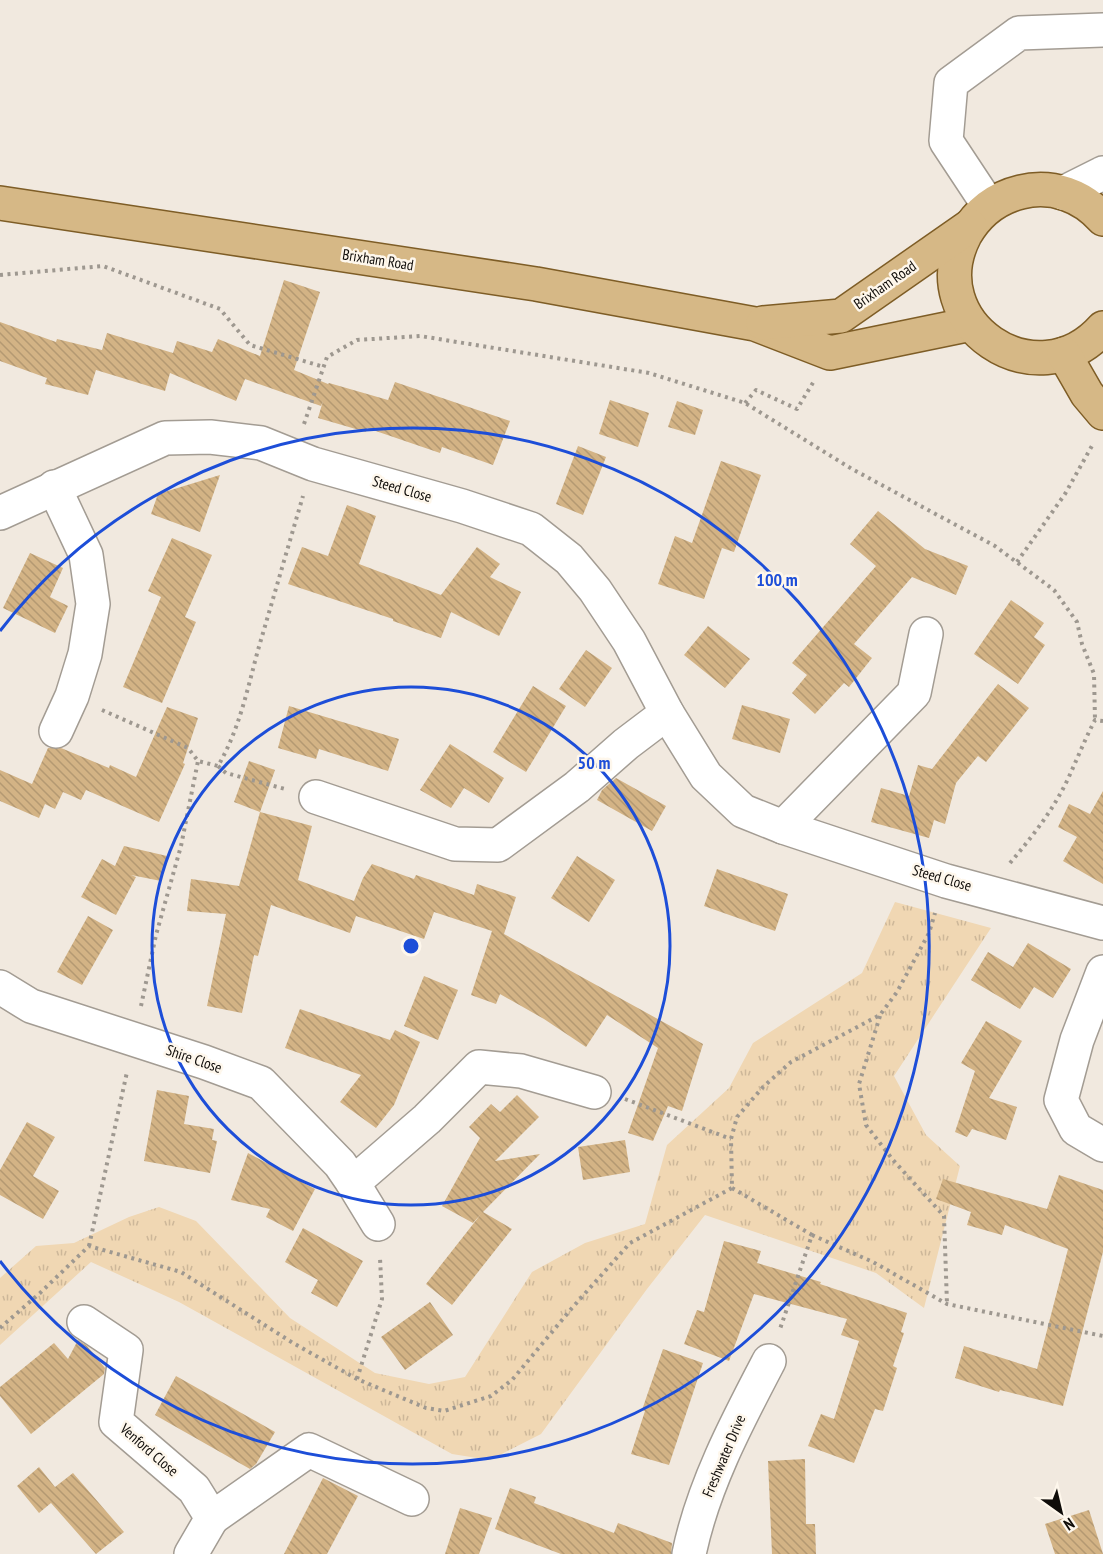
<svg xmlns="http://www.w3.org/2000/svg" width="1103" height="1554" viewBox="0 0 1103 1554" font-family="'PT Sans Narrow',sans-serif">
<defs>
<pattern id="grass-tufts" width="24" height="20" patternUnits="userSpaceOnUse" patternTransform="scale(1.5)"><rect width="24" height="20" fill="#f0d7b3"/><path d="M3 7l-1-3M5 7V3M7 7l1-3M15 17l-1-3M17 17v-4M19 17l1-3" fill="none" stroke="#cdb799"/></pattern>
<pattern id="building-back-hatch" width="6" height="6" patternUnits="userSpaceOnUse" patternTransform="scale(1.5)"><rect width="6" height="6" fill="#d3b385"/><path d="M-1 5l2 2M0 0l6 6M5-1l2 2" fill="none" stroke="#b49972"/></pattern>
</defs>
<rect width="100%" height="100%" fill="#f1e9df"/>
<path fill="url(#grass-tufts)" d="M895 902 991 928 894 1076 926 1135 960 1166 924 1308 876 1273 705 1215 647 1289 541 1434 490 1460 452 1454 179 1302 91 1262 0 1345V1278L36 1246 74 1243 129 1217 159 1207 196 1221 290 1318 375 1373 429 1384 465 1377 532 1272 585 1243 645 1224 667 1145 729 1088 753 1043 862 973Z"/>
<g fill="url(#building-back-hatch)">
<path d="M284 280 320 292 294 370 328 384 329 383 388 400 395 382 510 421 493 465 442 447 440 453 367 428 366 432 318 418 323 401 321 406 245 379 236 401 170 373 165 391 96 370 88 395 45 384 47 378 0 361V322L56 342 57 339 102 350 107 333 173 353 177 341 212 352 218 339 260 356Z"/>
<path d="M610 400 649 413 638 447 599 434Z"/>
<path d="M677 401 703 410 695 435 668 427Z"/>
<path d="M578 446 606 457 583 515 556 504Z"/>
<path d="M721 461 761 475 734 552 722 548 704 599 658 584 675 536 692 543Z"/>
<path d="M220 475 200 532 151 514 158 494Z"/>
<path d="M347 505 376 516 359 564 441 595 477 547 500 564 490 577 521 592 499 636 451 612 441 638 393 621V619L288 584 302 547 328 556Z"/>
<path d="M878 511 925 549 968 566 956 595 912 577 854 644 872 658 849 687 844 683 815 714 792 693 807 675 792 663 876 566 850 544Z"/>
<path d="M172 538 212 555 185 617 196 622 162 703 123 687 161 597 148 591Z"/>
<path d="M30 553 63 568 50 597 68 606 55 633 3 608Z"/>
<path d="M1011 600 1044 623 1034 637 1045 645 1018 684 974 654Z"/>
<path d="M708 626 750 659 725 688 684 655Z"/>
<path d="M586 650 612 668 585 707 559 689Z"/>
<path d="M998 684 1029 708 986 762 978 756 956 783 945 824 934 820 929 838 871 822 881 788 909 796 918 765 932 769Z"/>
<path d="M533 686 566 706 526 772 493 752Z"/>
<path d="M742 705 790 719 780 753 732 739Z"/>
<path d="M289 706 399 739 388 771 319 749 316 759 278 748Z"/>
<path d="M167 707 198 718 183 763 185 764 159 822 86 790 81 800 63 792 55 809 45 804 39 818 0 801V770L32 784 48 748H61L109 768 110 765 136 777Z"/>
<path d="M450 744 504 778 489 803 464 788 451 808 420 790Z"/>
<path d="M249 761 275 770 260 812 234 802Z"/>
<path d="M616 778 666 806 652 831 597 800 602 790Z"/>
<path d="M1103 791V884L1063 861 1077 837 1058 827 1069 804 1090 814Z"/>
<path d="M260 812 312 826 298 880 354 901 363 878 372 864 414 879 416 875 474 895 477 884 516 897 504 934 703 1044 682 1111 668 1106 653 1141 628 1133 658 1048 607 1015 586 1047 544 1019 500 994 496 1004 471 995 492 931 434 912 424 939 356 916 350 933 271 905 258 956 254 955 242 1013 207 1006 226 914 187 911 191 879 239 886Z"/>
<path d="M124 846 167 856 161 881 131 875 136 877 116 915 81 897 102 859 115 866Z"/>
<path d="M577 856 615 880 589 922 551 898Z"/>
<path d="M717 869 788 894 775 931 704 906Z"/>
<path d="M88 916 113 930 82 985 57 972Z"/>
<path d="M1028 943 1071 969 1053 998 1034 987 1020 1009 971 980 988 952 1013 967Z"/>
<path d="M424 976 458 990 438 1040 404 1026Z"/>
<path d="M300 1009 390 1040 395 1030 420 1042 394 1105 376 1128 340 1102 361 1075 285 1048Z"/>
<path d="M986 1021 1022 1041 989 1098 1017 1107 1006 1140 972 1129 967 1137 955 1132 975 1071 961 1063Z"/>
<path d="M157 1090 189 1096 184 1124 214 1129 212 1140 217 1141 210 1173 144 1161Z"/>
<path d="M517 1095 539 1117 495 1161 540 1154 483 1212 512 1229 452 1305 426 1284 481 1214 473 1223 442 1206 480 1138 469 1127 491 1104 500 1112Z"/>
<path d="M27 1122 55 1137 33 1176 59 1191 43 1219 0 1195V1170Z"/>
<path d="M625 1140 630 1172 583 1180 578 1147Z"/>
<path d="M248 1153 315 1189 293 1231 266 1217 270 1209 231 1200Z"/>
<path d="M1059 1175 1103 1190V1252L1063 1406 1000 1390 999 1392 955 1378 964 1346 1037 1369 1068 1249 1005 1225 1002 1235 967 1225 971 1212 936 1199 943 1179 1047 1209Z"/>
<path d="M303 1228 363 1261 337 1307 311 1293 318 1280 285 1262Z"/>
<path d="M724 1241 761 1251 757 1263 821 1282 820 1284 907 1313 901 1332 904 1333 893 1366 897 1368 883 1411 875 1409 854 1463 808 1446 821 1414 834 1419 859 1341 841 1335 847 1319 754 1294 729 1361 684 1344 697 1310 704 1312Z"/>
<path d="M430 1302 453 1335 405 1370 381 1337Z"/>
<path d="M78 1340 87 1346 105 1368 104 1374 31 1434 0 1396V1387L54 1343 68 1359Z"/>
<path d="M663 1349 703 1363 669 1465 631 1454 645 1411 642 1410Z"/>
<path d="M176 1376 275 1432 256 1464 250 1469 155 1415Z"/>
<path d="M805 1459 806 1524H815L816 1554H772L768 1461Z"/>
<path d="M39 1467 55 1487 73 1473 124 1532 96 1554 51 1503 39 1513 17 1486Z"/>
<path d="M323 1478 358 1496 327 1554H284Z"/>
<path d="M510 1488 536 1497 534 1503 614 1533 618 1523 672 1543 671 1554H561L495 1529Z"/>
<path d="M460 1508 492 1518 479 1554H445Z"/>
<path d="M1089 1510 1103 1554H1055L1045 1524Z"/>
</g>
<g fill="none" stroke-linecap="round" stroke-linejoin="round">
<defs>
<g id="minor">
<path d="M1063 193 1103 173"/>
<path d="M989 206 946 141 951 83 1019 33 1103 30"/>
<path d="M54 487 86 555 93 604 85 654 72 696 56 731"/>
<path d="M0 513 165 438 210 437 261 443 313 464 462 506 531 529 569 559 595 590 629 641 667 713 706 776 743 811 783 827 946 881 1103 923"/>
<path d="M316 797 455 844 498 845 577 787 626 744 667 713"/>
<path d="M783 827 914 693 926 634"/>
<path d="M1103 972 1077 1040 1061 1100 1076 1129 1103 1145"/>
<path d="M0 987 31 1006 204 1062 261 1083 340 1164 353 1183 427 1119 479 1067 521 1071 594 1092"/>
<path d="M353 1183 378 1224"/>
<path d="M84 1322 126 1350 116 1422 194 1489 212 1518 191 1554"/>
<path d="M212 1518 309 1450 412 1499"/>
<path d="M689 1554C703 1486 737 1422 769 1361"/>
</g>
<g id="major">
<path d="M0 203 536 284 755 324 830 353 971 324"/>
<path d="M1103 219C1083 196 1052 184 1021 192 996 198 978 212 965 235 919 323 1036 403 1103 328"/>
<path d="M763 323 841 316 970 226"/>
<path d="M1064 354 1087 394 1103 413"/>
</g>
</defs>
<use href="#minor" stroke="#a39c93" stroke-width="36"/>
<use href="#major" stroke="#7e5d26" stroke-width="36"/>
<g stroke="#9e9890" stroke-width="4" stroke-dasharray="3 4.5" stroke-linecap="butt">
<path d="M0 275 103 266 220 309 250 345 324 367"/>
<path d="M745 403 756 390 797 409 814 381"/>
<path d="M304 424 327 357 357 340 420 336 649 373 745 403 852 469 995 546 1054 590 1077 622 1082 644 1094 674 1095 720"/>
<path d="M1017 562 1065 494 1093 444"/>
<path d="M102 710 188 748 198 761 218 766C239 730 247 691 258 650 273 599 288 547 303 496"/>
<path d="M218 766 226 773 285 789"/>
<path d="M1010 863C1031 838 1051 813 1066 783 1076 762 1084 741 1095 720L1103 721"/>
<path d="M141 1006 156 935 181 846 198 761"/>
<path d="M880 1016 859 1084 866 1125 893 1160 944 1216 947 1304"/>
<path d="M625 1099 731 1139"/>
<path d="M732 1188 812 1235 780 1329"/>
<path d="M812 1235 873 1262 947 1304 1103 1336"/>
<path d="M89 1246 127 1072"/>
<path d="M0 1328 40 1293 89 1246 181 1272 293 1343 357 1379 426 1408 444 1411 491 1396 512 1380 572 1308 630 1243 732 1188 731 1139 737 1117 763 1087 791 1062 880 1015 897 992 929 933 935 913"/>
<path d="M357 1379 382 1299 380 1258"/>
</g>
<use href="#minor" stroke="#fff" stroke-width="33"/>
<use href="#major" stroke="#d6b886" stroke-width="33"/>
</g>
<g fill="none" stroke="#1d4ed8" stroke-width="3">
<circle cx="411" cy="946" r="259"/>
<path d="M0 631A518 518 0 1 1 0 1261"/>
</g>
<g text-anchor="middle" stroke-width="5" stroke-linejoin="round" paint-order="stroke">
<g font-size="15" fill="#0f0c09" stroke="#fef7ec">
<text transform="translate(378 260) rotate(9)" y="5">Brixham Road</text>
<text transform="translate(885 285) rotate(-35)" y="5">Brixham Road</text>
<text transform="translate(402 489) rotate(16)" y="5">Steed Close</text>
<text transform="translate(942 878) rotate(16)" y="5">Steed Close</text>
<text transform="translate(194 1059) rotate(19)" y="5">Shire Close</text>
<text transform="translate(149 1450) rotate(41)" y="5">Venford Close</text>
<text transform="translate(724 1456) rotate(-67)" y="5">Freshwater Drive</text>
</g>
</g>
<circle cx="411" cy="946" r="9" fill="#1d4ed8" stroke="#fef7ec" stroke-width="3"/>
<g font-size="18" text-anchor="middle" font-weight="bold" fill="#1d4ed8" stroke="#fef7ec" stroke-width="5" stroke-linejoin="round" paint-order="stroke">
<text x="777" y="586">100 m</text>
<text x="594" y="769">50 m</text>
</g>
<g transform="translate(1061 1512) rotate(146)" stroke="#fef7ec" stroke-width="4.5" paint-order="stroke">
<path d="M0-4.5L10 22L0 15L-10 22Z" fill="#0f0c09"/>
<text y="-9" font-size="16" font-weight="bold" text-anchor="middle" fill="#0f0c09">N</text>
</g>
</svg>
